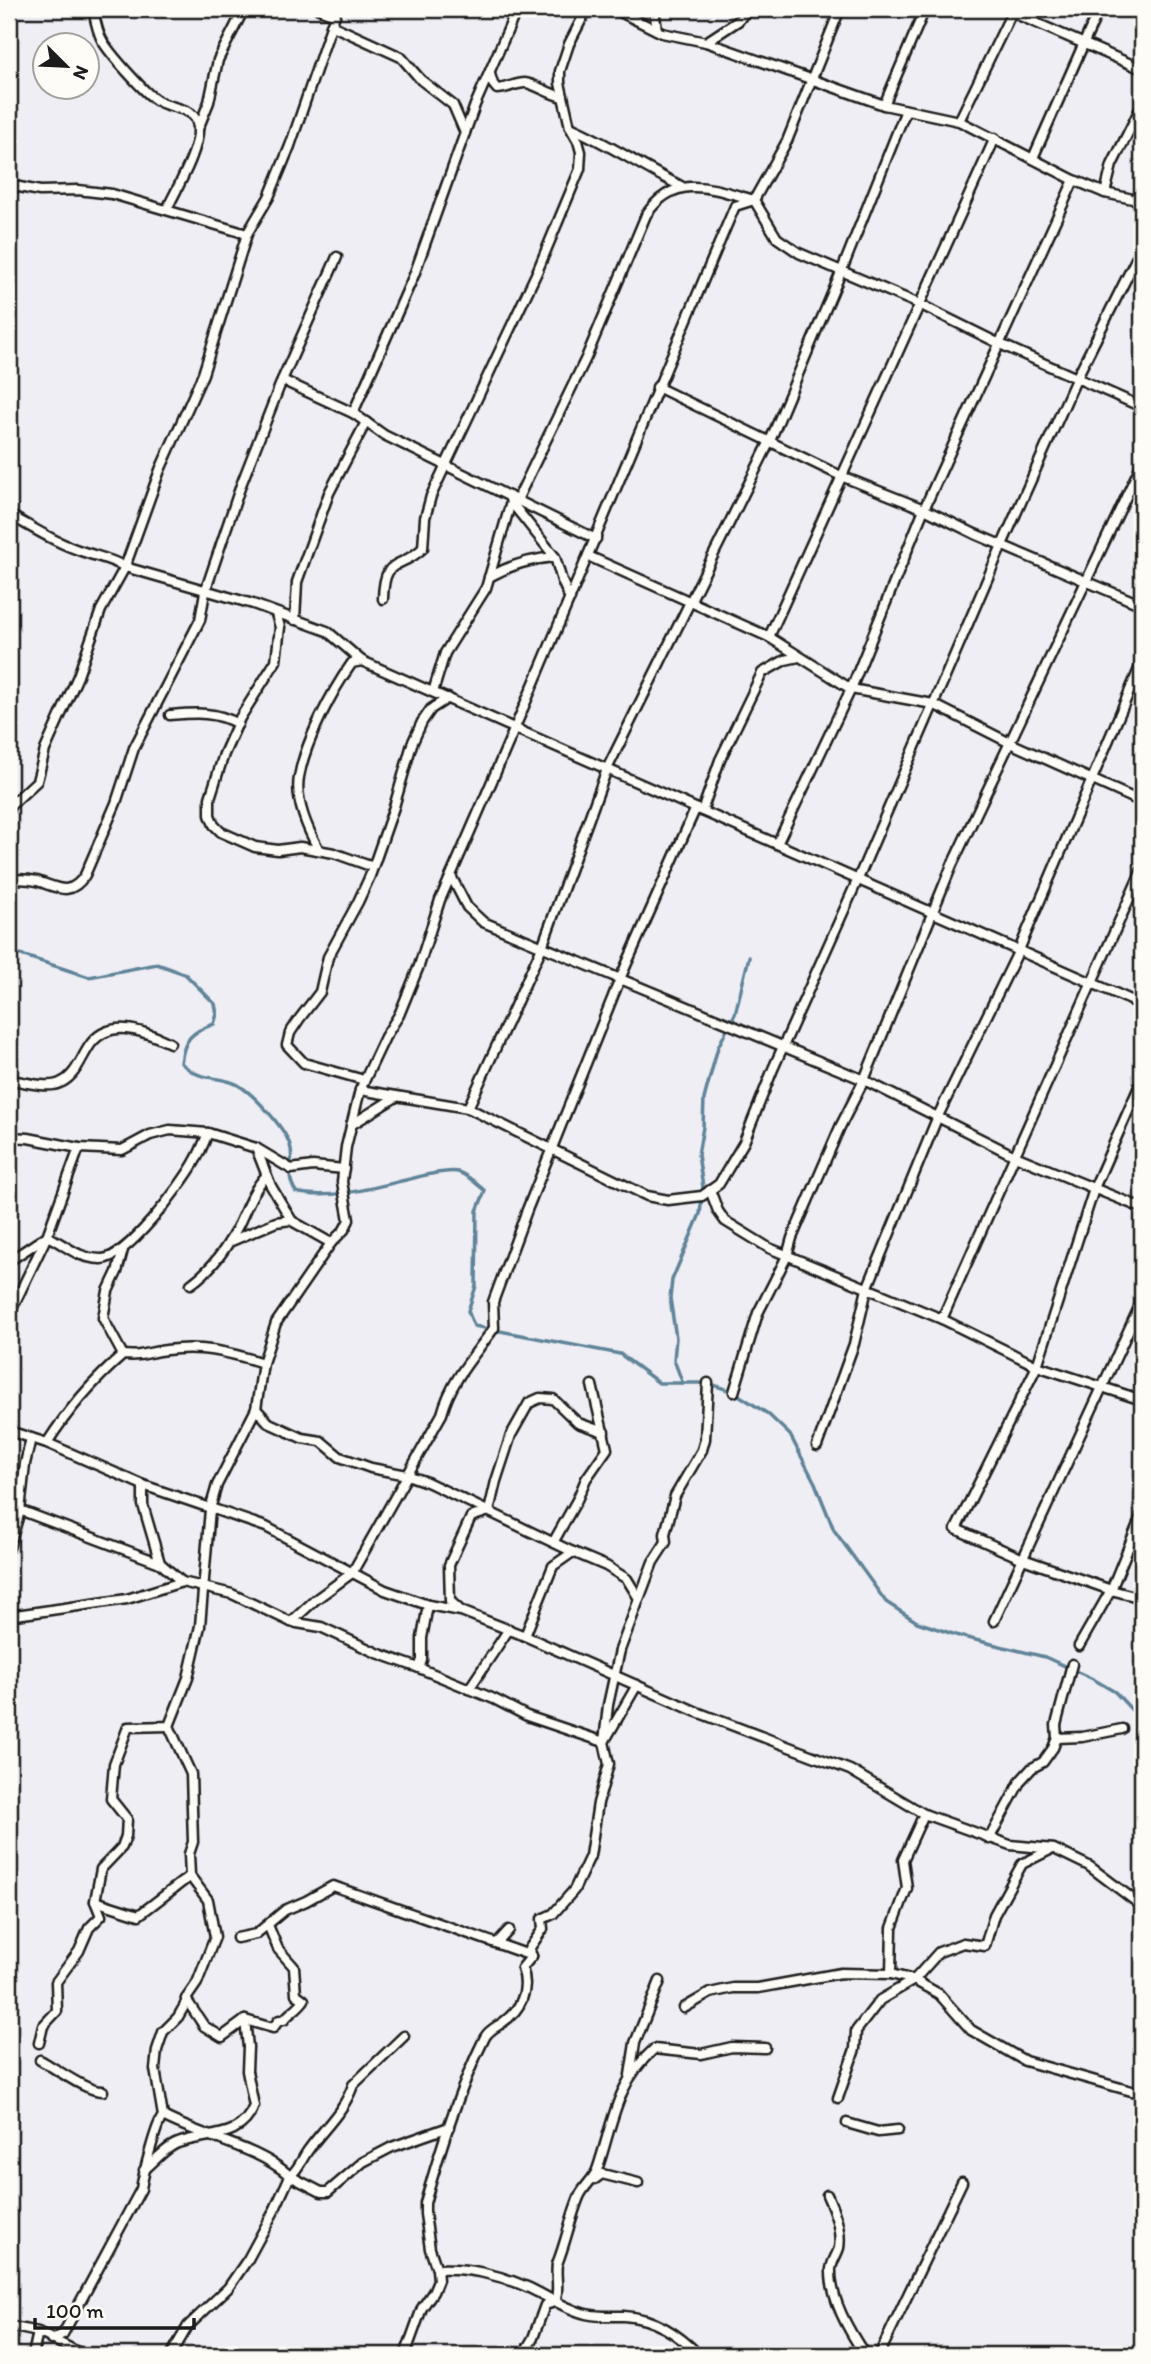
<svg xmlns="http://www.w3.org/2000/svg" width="1151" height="2364" viewBox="0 0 1151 2364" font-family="Itim,sans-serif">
<rect width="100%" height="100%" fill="#eeeef4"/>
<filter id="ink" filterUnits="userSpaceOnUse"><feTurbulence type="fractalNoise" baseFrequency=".0143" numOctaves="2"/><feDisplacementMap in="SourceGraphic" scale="14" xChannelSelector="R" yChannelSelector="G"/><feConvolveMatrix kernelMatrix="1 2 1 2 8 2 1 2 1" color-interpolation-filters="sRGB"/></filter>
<g filter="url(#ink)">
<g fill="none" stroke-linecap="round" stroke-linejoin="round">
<g stroke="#608399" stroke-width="3.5">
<path d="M9 951 89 977 157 964 185 974 215 1004 217 1014 214 1024C191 1032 184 1039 181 1063 201 1081 208 1075 231 1082 249 1087 284 1127 290 1145 296 1162 283 1171 296 1192 331 1201 379 1186 414 1178 426 1175 446 1170 458 1172 468 1175 477 1184 485 1191L477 1211 476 1286 468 1311 474 1326 620 1354 659 1383H708L734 1392 768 1414 790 1435 815 1483 834 1530 886 1602 917 1622 959 1636 1045 1657 1093 1679 1115 1692 1142 1721"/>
<path d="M683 1384 674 1360 676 1338 670 1298 672 1280 700 1214 703 1187 698 1155 703 1127 704 1099 718 1047 735 1014 749 957"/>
</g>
<defs>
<g id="minor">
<path d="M93 9C95 19 97 31 102 40 109 53 144 92 156 100 170 110 197 105 198 128 200 149 176 190 167 209"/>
<path d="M319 9 335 15"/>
<path d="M614 9 662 33 706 42 884 105 959 121 1074 180 1105 193 1142 201"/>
<path d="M654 9 657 30"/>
<path d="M1004 9 1142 69"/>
<path d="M331 25 401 57 421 80 453 105 465 133"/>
<path d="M706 42 738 21 748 9"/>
<path d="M490 74 493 84 497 89C506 89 516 83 525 83 533 83 551 95 563 97"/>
<path d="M884 105 925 9"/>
<path d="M959 121 1013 10"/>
<path d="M570 127C608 143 643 168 681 186"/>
<path d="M198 129 209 102 218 60 244 9"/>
<path d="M1033 158 1099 9"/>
<path d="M9 185 40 191 78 190 112 194 247 234"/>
<path d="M1105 193 1112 165 1142 105"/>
<path d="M282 380 353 413 384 435 596 539"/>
<path d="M657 387 841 476 924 509 975 534 1142 605"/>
<path d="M353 413 414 275 475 105 517 9"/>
<path d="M517 500 586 358 646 215C675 172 711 188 754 200L777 238 799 253 919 304 1000 344 1142 407"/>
<path d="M511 502 555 557 562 581 570 599"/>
<path d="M9 516 15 518C38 531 59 544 84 552 99 557 111 559 125 567L253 604 327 631 362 661 1142 1005"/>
<path d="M588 556 769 637 851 689 933 704 1010 743 1142 802"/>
<path d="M489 577C511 565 530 559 555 557"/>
<path d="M383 599C384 555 399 571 423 548L425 518 431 496 537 272 580 169 581 152 578 141 570 127 560 83V71L569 44 587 9"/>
<path d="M276 614 280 627 276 661 240 718 224 754 210 798V815L214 825 221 832 255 847 278 850 300 847 334 853 373 867"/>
<path d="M295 620 297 582 329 493 366 422"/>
<path d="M769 637 995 138"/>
<path d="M433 692 445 653 486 588 511 502 509 496"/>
<path d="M170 715C195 713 216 711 238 724"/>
<path d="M9 810 10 806 37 781 45 750 78 676 101 610 125 567 160 470 203 374 247 234 269 197 290 146 337 9"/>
<path d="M702 811 720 760 762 673 785 660 799 657"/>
<path d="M777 844 851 689 924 509 1074 180"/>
<path d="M319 850C308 830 295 800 299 777 305 742 332 691 352 663L362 661"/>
<path d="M451 876 467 907 483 922 864 1080 1015 1156 1142 1208"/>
<path d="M9 880C18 879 27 879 37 881 57 887 70 898 85 875L116 803 134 748 200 620 205 592 241 485 282 380 337 257"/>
<path d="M9 1080C24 1081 49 1090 62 1082 75 1076 81 1059 88 1048 107 1017 143 1030 170 1043"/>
<path d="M364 1080 304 1063 287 1045 290 1033 300 1018 320 992 328 957 358 902 370 876 394 807 412 744 422 722 431 709 448 698 451 700"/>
<path d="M1142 1080 1095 1186 1037 1366 956 1529 1023 1559 1111 1590 1142 1598"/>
<path d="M360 1090 468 1108 647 1196 668 1200 702 1196 719 1184 744 1142 773 1069 858 879 1002 545 1077 377 1142 247"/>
<path d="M468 1108 542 947 607 769 770 441 842 270 906 110"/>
<path d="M351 1125 396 1097"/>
<path d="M9 1137 28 1138 79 1148 122 1150 150 1135 170 1130 208 1133 256 1148 291 1169 313 1166 344 1169"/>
<path d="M256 1148 271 1186 292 1221 331 1243"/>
<path d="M710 1190 718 1211 725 1221 769 1248 942 1319 1037 1366 1142 1400"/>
<path d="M229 1242 276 1222 291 1220"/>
<path d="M9 1261 47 1236C68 1246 76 1258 101 1259 126 1260 182 1184 194 1163 200 1153 204 1143 208 1133"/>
<path d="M191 1284C211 1270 228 1246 239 1224 247 1207 253 1190 266 1176"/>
<path d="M9 1315 47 1236 79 1148"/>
<path d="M942 1319 1142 870"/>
<path d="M123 1355 103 1318 108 1291 117 1272 123 1250"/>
<path d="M734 1392 758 1313 787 1256 792 1238 840 1127 864 1080 952 865 1142 463"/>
<path d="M256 1409 269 1423 302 1438 321 1441 340 1457 371 1468 407 1475 427 1482 573 1552 606 1566 627 1579 638 1597"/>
<path d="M9 1431 47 1443 143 1485 266 1527 385 1590 428 1605 461 1611 525 1636 697 1712 850 1770 924 1814 1010 1845 1054 1849 1089 1866 1142 1906"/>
<path d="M47 1443C68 1410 93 1381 123 1355 144 1357 147 1352 166 1350 201 1345 229 1352 263 1363"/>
<path d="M817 1446 854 1344 867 1289 938 1116 1019 950 1142 662"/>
<path d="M143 1485V1505L160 1563"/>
<path d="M9 1506 160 1563 182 1582 232 1594 291 1622 321 1627 377 1653 419 1668 494 1699 527 1716 604 1742 637 1685"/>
<path d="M489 1511 496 1481 511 1435 529 1403 540 1398 553 1399 578 1423 604 1432"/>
<path d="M554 1541 577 1500 586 1479 607 1449 592 1385"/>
<path d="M9 1548 20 1511 25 1464 31 1438"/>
<path d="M459 1609 450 1601 449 1565 471 1517 489 1511"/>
<path d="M9 1616 127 1599 182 1582"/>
<path d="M994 1621 1142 1301"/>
<path d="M291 1622 315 1600 352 1573 442 1414C451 1380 474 1356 494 1328L493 1302 527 1210 620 979 694 812"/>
<path d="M525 1636 553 1566 573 1552"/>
<path d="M1079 1646 1111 1590 1142 1514"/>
<path d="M419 1668 422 1660V1638L428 1605"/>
<path d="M469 1689 509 1629"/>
<path d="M1057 1738 1082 1737 1122 1729"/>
<path d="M989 1839 1021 1780 1032 1768 1043 1762 1053 1748 1057 1738 1056 1725 1072 1664"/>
<path d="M95 1901 139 1915 190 1876"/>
<path d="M237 1938 256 1934 285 1910 306 1901 333 1886 532 1956"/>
<path d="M498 1942 509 1930"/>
<path d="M891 1974 892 1928 907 1888 903 1860 924 1814"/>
<path d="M186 1999 204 2026 222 2037 245 2020 273 2028 279 2020H284C290 2012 298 2009 304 2000L296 1994 294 1967 278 1949 268 1925"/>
<path d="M684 2008 710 1993 733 1988H758L841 1973 891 1974 914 1980 939 1994 971 2030 1025 2061 1142 2094"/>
<path d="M404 2036 353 2085C345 2110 324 2128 309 2149 302 2158 299 2169 290 2176L321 2192H328L363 2162 392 2147 449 2127"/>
<path d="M39 2043 43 2026 57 2011 56 1982 79 1951 89 1928 101 1916 95 1901 101 1869 122 1847 126 1836 127 1819 111 1799 114 1764 128 1727 169 1726 188 1678 200 1626 210 1509 217 1485 256 1409 263 1363 276 1323 331 1243 344 1230 349 1220 342 1182 346 1147 360 1090 385 1037 399 1015 419 966 440 900C542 671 636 437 735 206L754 200 787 141 840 9"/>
<path d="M40 2060C57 2069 87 2092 103 2091"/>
<path d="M630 2075 635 2043 660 1981"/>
<path d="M838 2098 855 2049 856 2031 880 2000 914 1980 939 1952 963 1943 985 1946 994 1915 1022 1864 1052 1849"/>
<path d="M163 2116C202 2137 256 2146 290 2176L274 2211 248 2259 228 2288 188 2326 171 2355"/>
<path d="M847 2123 878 2132 898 2130"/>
<path d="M144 2170C154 2162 166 2147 178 2143 208 2132 240 2141 254 2106L247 2071 248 2047 245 2020"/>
<path d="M595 2179 602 2174 638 2183"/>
<path d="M827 2195C834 2209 842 2231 839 2248 837 2255 832 2261 831 2269 830 2299 849 2331 865 2355"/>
<path d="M437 2269C467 2267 500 2275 527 2287 547 2296 565 2309 586 2314 599 2317 612 2316 624 2316 655 2318 678 2334 699 2355"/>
<path d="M9 2326 38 2332 84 2355"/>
<path d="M51 2340 63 2334 141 2189C143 2176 156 2123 163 2116L155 2069 157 2050 163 2032 178 2017 186 2003V1999L197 1983 215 1937 208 1900 190 1876 189 1854 193 1842 191 1774 169 1726"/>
<path d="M33 2355 38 2332"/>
<path d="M405 2355 422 2308 433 2292 438 2280 437 2269 430 2249 425 2214V2203C441 2147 459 2089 485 2037 489 2030 496 2027 502 2023 521 2010 530 1990 522 1968L532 1956 529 1949 543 1929 542 1919 553 1914 574 1890 590 1856 598 1803 609 1764 604 1742 608 1705 620 1650 653 1562 666 1542 665 1534 675 1496 702 1450 705 1439 708 1383"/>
<path d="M523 2355 533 2338 545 2305 555 2302C560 2289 555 2278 557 2264 566 2242 570 2219 579 2197 583 2187 593 2180 597 2170 613 2124 615 2084 654 2049L701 2054 732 2047 765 2048"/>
<path d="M879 2355 962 2182"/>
</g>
</defs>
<use href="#minor" stroke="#1c1c1c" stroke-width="13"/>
<use href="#minor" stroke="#fdfcf7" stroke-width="8"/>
</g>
</g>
<rect width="1151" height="2364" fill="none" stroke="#fdfcf7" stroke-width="35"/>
<rect x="18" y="18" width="1116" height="2329" fill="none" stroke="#1c1c1c" stroke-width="2.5" filter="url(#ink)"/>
<g transform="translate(66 66) rotate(114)"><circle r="33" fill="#fdfcf7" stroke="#a3a29f" stroke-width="2"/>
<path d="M0-5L12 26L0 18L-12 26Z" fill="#1c1c1c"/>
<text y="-10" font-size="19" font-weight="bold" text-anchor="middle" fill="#1c1c1c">N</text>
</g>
<path d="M35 2318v10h159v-10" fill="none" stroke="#1c1c1c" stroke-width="3.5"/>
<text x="46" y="2318" font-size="21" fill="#1c1c1c" stroke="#fdfcf7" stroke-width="5" paint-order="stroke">100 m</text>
</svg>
